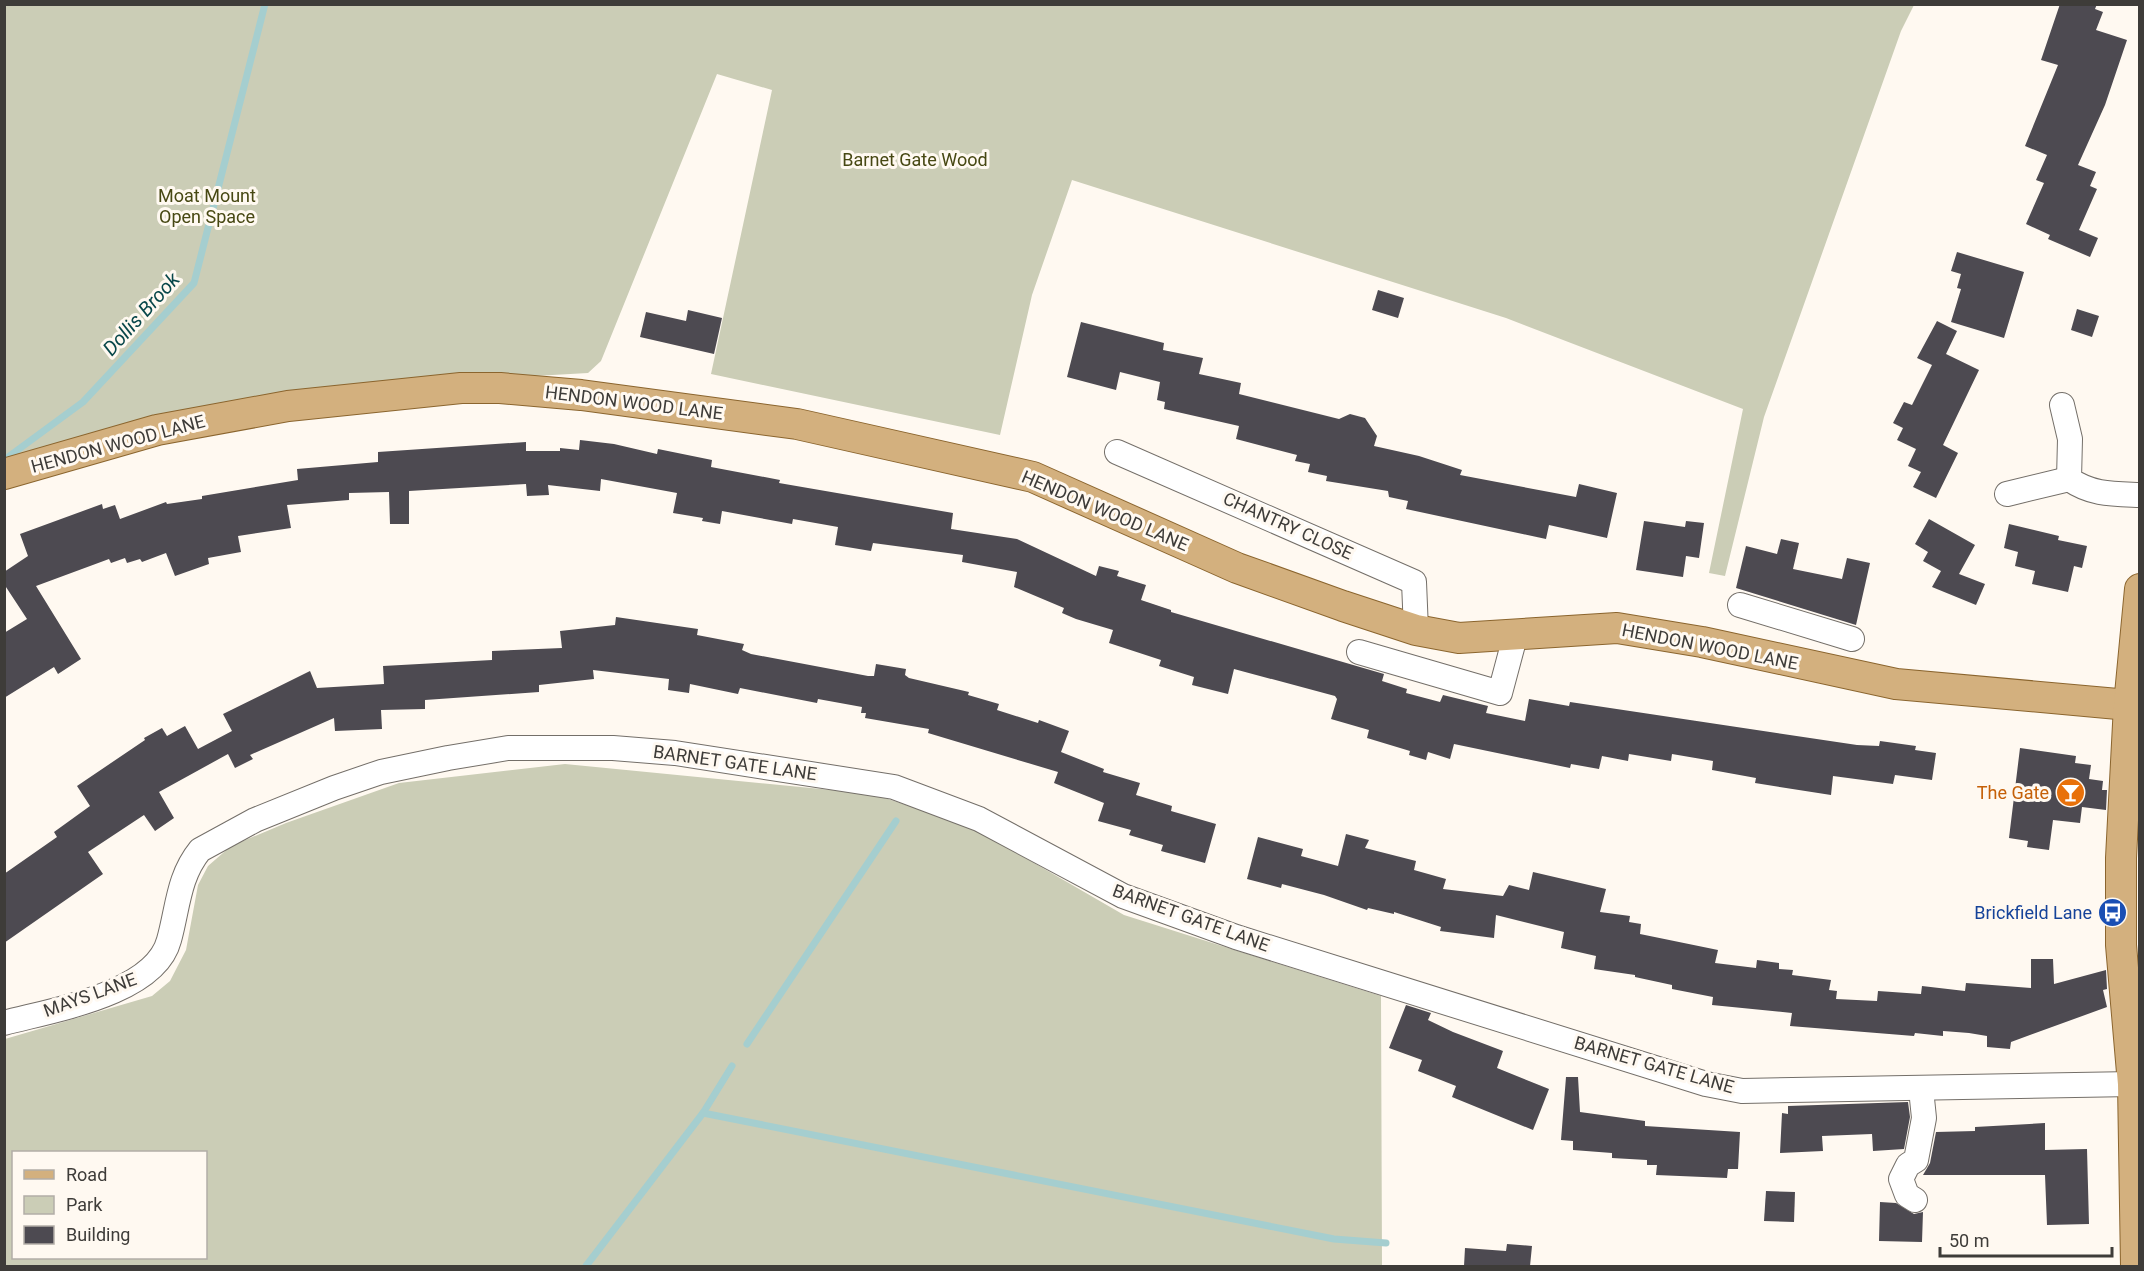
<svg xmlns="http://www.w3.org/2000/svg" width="2144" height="1271" viewBox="0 0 2144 1271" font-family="Roboto,sans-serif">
<rect width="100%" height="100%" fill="#fff9f1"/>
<g fill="#cbcdb6" fill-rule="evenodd">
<path d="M5 5H1914L1901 31 1764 417 1725 576 1709 573 1743 409 1506 318 1072 180 1032 295 1000 435 711 374 772 90 717 74 601 361 588 373 461 380 5 466Z"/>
<path d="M565 764 873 794 972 827 1124 915 1381 996 1382 1266H5V1039L152 996 170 981 186 950 198 885 208 866 231 846 286 823 399 783ZM14 1152H206V1258H14Z"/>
</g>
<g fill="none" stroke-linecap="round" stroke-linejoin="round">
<g stroke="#a5cecf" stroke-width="7">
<path d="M4 460 83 402 194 283 265 4"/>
<path d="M747 1044 896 821"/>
<path d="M703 1113 732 1066"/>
<path d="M586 1266 703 1113 1334 1239 1386 1243"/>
</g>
</g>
<g fill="#4d4a51">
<path d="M2060 4H2097L2095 9 2103 12 2096 30 2127 40 2105 105 2078 165 2096 172 2090 186 2097 189 2079 230 2098 238 2090 257 2048 239 2050 235 2026 224 2044 183 2036 180 2047 155 2025 146 2058 65 2041 60Z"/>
<path d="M1957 252 2024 272 2004 338 1951 322 1961 289 1957 288 1961 274 1951 271Z"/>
<path d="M1378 290 1404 298 1398 318 1372 310Z"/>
<path d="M2077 309 2099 316 2092 337 2071 330Z"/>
<path d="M688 310 722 318 714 354 640 337 646 312 686 321Z"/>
<path d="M1937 321 1957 331 1946 354 1979 370 1943 445 1958 453 1936 498 1913 487 1921 472 1908 466 1916 449 1897 440 1903 428 1893 423 1904 402 1912 405 1932 365 1917 358Z"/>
<path d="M1081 322 1164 343 1163 350 1203 358 1199 374 1241 383 1239 394 1339 419 1350 414 1365 418 1377 436 1374 446 1419 456 1462 470 1460 475 1576 497 1579 484 1617 493 1607 538 1549 525 1546 539 1406 509 1408 501 1389 497 1388 491 1326 481 1327 476 1308 472 1310 464 1295 461 1297 455 1236 439 1239 426 1164 409 1165 402 1157 400 1160 382 1120 372 1116 390 1067 377Z"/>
<path d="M580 440 614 444 657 454 658 449 712 460 711 467 780 480 779 483 953 513 951 529 1017 539 1096 576 1099 566 1119 571 1117 576 1146 585 1141 600 1171 610V612L1384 674 1382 681 1407 689 1406 693 1440 702 1443 695 1488 706 1486 713 1525 721 1529 699 1569 706 1570 702 1857 745 1879 746 1880 741 1916 746 1915 750 1936 753 1932 780 1895 775 1893 784 1833 776 1831 795 1755 783 1756 778 1712 770 1713 761 1672 754 1671 761 1629 754 1628 761 1602 756 1599 769 1571 764 1570 768 1454 744 1450 759 1428 752 1426 760 1409 755 1410 751 1367 738 1369 730 1331 719 1337 699 1335 696 1234 669 1228 694 1192 685 1194 677 1159 666 1161 660 1109 643 1113 630 1076 619 1062 613 1064 608 1014 587 1017 572 962 562 963 555 873 543 871 551 835 545 838 527 793 519 792 524 722 511 720 524 702 521 703 518 673 513 677 493 601 479 600 491 548 485 549 495 527 496 526 484 409 491V524H390L389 492 349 493V500L287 505 291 528 238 536 241 552 208 558 209 564 175 576 166 553 142 562 140 559 127 563 125 558 111 563 109 559 36 586 81 659 58 674 54 667 4 698V633L27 619 4 584V572L28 556 20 534 102 504 103 509 115 505 120 519 166 502 167 504 202 499V496L298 480 297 469 378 462V452L526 442V451H560V448L579 450Z"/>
<path d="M1929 519 1975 545 1959 574 1985 584 1976 605 1932 587 1941 571 1923 561 1928 552 1915 544Z"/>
<path d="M1644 521 1685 527 1686 521 1704 523 1699 558 1686 556 1683 577 1636 570Z"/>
<path d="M2009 524 2059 536 2058 540 2087 546 2082 568 2074 566 2068 592 2032 584 2035 571 2015 566 2018 552 2004 548Z"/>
<path d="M1781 539 1799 543 1793 569 1842 579 1847 558 1870 563 1856 625 1736 588 1746 546 1777 554Z"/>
<path d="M616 617 698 629 697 635 744 644 742 650 751 654 868 676H874L876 664 906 669 905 675 909 678 969 692 968 695 999 704 997 710 1038 723 1039 720 1069 731 1061 752 1104 769 1103 772 1140 783 1136 795 1172 806 1171 811 1216 824 1205 863 1161 851 1163 845 1129 835 1131 830 1098 821 1104 803 1054 783 1058 772 928 733 929 729 865 718 866 713H861L862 707 818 699 817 703 740 688 738 694 690 684 689 693 668 690 669 679 593 670 594 679 539 685V692L425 700V709L381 710 382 729 335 731 334 718 250 755 253 759 235 768 228 754 159 792 174 818 155 831 144 815 88 852 103 874 4 943V874L57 837 54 832 90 806 77 786 145 740 144 738 162 728 167 736 185 726 198 749 232 731 223 714 310 671 317 688 384 684 383 666 492 660V651L562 648 560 631 615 625Z"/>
<path d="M2020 748 2076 756 2075 763 2091 765 2089 779 2103 781 2102 790H2107L2106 810 2082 807 2080 823 2053 820 2049 850 2027 847 2028 841 2009 838Z"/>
<path d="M1346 834 1369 840 1365 848 1416 861 1414 870 1446 879 1443 889 1503 896 1509 885 1529 890 1533 872 1606 889 1600 912 1630 916 1629 922 1641 924 1640 934 1718 950 1715 963 1756 968 1757 960 1779 963V969L1793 970 1792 975 1831 980 1829 990 1837 991 1836 999 1877 1001 1878 991 1921 994 1922 986 1965 991 1966 983 2031 988V959H2053L2054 984 2106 970 2107 989 2103 990 2107 1007 2011 1042 2010 1049 1987 1047V1036L1969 1033 1943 1031V1036L1915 1033 1914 1036 1790 1026 1792 1013 1712 1005 1713 997 1672 989V985L1635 977V975L1594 969 1596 956 1561 948 1564 932 1496 915 1494 938 1440 931 1441 927 1394 912V914L1368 908 1367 910 1324 895 1282 884 1281 888 1247 879 1258 837 1303 849 1301 856 1338 866Z"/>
<path d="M1406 1005 1431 1013 1428 1020 1453 1032 1503 1051 1497 1068 1549 1089 1533 1130 1452 1097 1456 1086 1418 1071 1422 1060 1389 1048Z"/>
<path d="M1566 1077H1578L1580 1112 1645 1121V1126L1740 1132 1738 1169H1728L1727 1178 1656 1175 1657 1165H1647V1160L1612 1158V1153L1573 1150V1141L1561 1140Z"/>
<path d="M1908 1102 1910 1117 1904 1149 1873 1151 1872 1134 1822 1136 1823 1151 1780 1153 1782 1113 1788 1114V1106Z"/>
<path d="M2045 1123V1150L2087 1149 2089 1224 2047 1225 2045 1175H1923L1930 1163 1936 1132 1975 1131V1127Z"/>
<path d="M1766 1191 1795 1192 1794 1222 1764 1221Z"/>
<path d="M1880 1202 1896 1203 1914 1214 1923 1212 1922 1242 1879 1241Z"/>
<path d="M1507 1244 1532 1246 1530 1266H1464L1465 1248 1506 1251Z"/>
</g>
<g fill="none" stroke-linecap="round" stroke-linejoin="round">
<defs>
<g id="minor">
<path d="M2062 405 2070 439 2069 479C2092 495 2113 494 2140 495"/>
<path d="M1117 452 1414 582 1416 630"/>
<path d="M2007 494 2069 479"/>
<path d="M1740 605 1852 639"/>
<path d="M1359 652 1500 693 1516 633"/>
<path d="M4 1023C52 1010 155 994 169 940 178 908 178 877 200 850L255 820 334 788 381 772 448 758 508 748H613L675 753 894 787 979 819 1123 896 1236 937 1706 1084 1742 1091 2133 1084"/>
<path d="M1915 1200 1907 1195 1901 1179 1908 1165 1916 1160 1924 1118 1921 1089"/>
</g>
<g id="major">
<path d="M4 474 157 430 288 406 461 388H500L581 395 797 424 1033 477 1237 568 1343 606 1416 630 1459 638 1617 628 1702 642 1896 684 2129 705"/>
<path d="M2136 1266 2133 1084 2121 945V858L2129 705 2140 589"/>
</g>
</defs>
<use href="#minor" stroke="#746f69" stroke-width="26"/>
<use href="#major" stroke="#8b652e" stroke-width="32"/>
<use href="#minor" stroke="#fff" stroke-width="24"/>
<use href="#major" stroke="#d3b07e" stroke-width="30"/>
</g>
<defs>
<symbol id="bar-disc" viewBox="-11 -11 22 22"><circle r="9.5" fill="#e8710a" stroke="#fff9f1"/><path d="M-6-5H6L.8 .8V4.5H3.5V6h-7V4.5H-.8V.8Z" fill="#fff"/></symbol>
<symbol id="bus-disc" viewBox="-11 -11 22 22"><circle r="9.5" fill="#1a4fb4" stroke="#fff9f1"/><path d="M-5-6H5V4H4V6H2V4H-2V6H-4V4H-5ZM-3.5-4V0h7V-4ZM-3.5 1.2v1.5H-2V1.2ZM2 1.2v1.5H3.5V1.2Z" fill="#fff"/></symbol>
</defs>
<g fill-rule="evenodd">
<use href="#bar-disc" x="2054" y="776" width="33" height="33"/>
<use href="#bus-disc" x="2096" y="896" width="33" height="33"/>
</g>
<g text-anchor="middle" stroke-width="6" stroke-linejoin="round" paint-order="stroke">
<g font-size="18" fill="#474813" stroke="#fff9f1">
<text x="915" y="166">Barnet Gate Wood</text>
<text x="207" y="202">Moat Mount<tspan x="207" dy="21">Open Space</tspan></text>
</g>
<g font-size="18" fill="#3e3c39" stroke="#fff9f1">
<text transform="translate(634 403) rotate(7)" y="6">HENDON WOOD LANE</text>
<text transform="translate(118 444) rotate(-15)" y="6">HENDON WOOD LANE</text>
<text transform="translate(1105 511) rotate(23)" y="6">HENDON WOOD LANE</text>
<text transform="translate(1288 526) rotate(24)" y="6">CHANTRY CLOSE</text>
<text transform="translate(1710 647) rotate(11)" y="6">HENDON WOOD LANE</text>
<text transform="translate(735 763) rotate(8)" y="6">BARNET GATE LANE</text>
<text transform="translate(1191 918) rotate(20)" y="6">BARNET GATE LANE</text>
<text transform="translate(90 995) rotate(-20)" y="6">MAYS LANE</text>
<text transform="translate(1654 1065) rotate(16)" y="6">BARNET GATE LANE</text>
</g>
<g font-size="18" fill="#c56008" stroke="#fff9f1" text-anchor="end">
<text x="2049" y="799">The Gate</text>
</g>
<g font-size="18" fill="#164399" stroke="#fff9f1" text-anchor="end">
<text x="2092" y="919">Brickfield Lane</text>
</g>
<g font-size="20" font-style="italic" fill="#08474a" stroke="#fff9f1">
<text transform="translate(141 314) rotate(-48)" y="7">Dollis Brook</text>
</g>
</g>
<rect width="2144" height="1271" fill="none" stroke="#3e3c39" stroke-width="12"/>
<rect x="12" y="1151" width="195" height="108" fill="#fff9f1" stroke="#b2ada7" stroke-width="1.5"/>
<rect x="24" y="1170" width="30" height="9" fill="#d3b07e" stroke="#b2ada7" stroke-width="1.5"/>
<text x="66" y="1181" font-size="18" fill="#3e3c39">Road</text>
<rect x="24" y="1196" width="30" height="18" fill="#cbcdb6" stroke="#b2ada7" stroke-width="1.5"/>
<text x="66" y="1211" font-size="18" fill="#3e3c39">Park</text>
<rect x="24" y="1226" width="30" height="18" fill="#4d4a51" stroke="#b2ada7" stroke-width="1.5"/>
<text x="66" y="1241" font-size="18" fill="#3e3c39">Building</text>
<path d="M1940 1247v9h172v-9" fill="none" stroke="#3e3c39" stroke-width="3"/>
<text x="1949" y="1247" font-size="18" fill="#3e3c39" stroke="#fff9f1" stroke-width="4.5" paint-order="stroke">50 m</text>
</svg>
